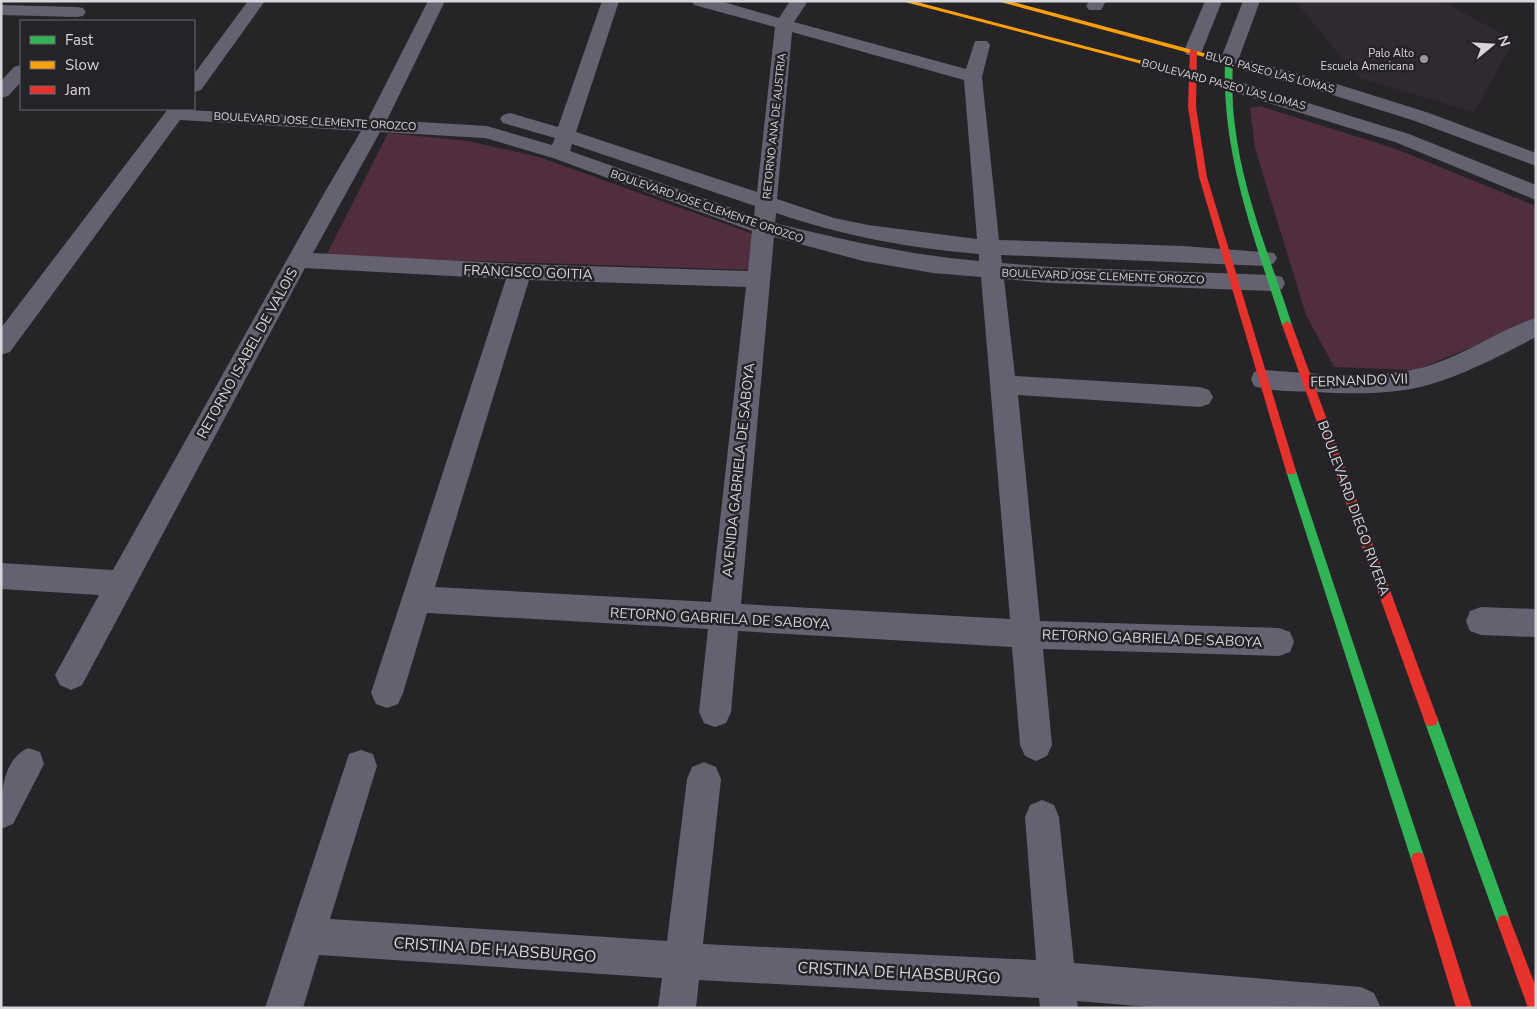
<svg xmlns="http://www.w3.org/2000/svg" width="1537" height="1009" viewBox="0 0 1537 1009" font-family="'Nunito Sans',sans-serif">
<rect width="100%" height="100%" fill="#262427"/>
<path fill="#2f2932" d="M1295 1H1441L1514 40 1474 112 1359 78Z"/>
<g fill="#502e3d">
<path d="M1260 106 1396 149 1536 206V321L1416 370 1334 367 1306 315 1255 148 1250 108Z"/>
<path d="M388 133 468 141 539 157 756 235 752 270 326 256Z"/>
</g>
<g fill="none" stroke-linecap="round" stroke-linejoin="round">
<g fill="#646270" fill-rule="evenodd">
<path d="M248 1H265L201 90 194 92V74Z"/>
<path d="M428 1H445L387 120 487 126 552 145 555 138 503 123 500 119 503 115 510 113 558 127 602 1H619L576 132 757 192 775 27 694 5 692 1H720L779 18 790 1H808L794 22 966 69 975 41H987L990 45 982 77 999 240 1183 246 1274 253 1277 258 1274 263 1266 266 1001 255 1002 263 1050 267 1274 275 1282 277 1285 283 1282 289 1274 291 1050 283 1004 279 1015 376 1200 387 1209 390 1213 397 1209 404 1200 407 1018 395 1040 621 1279 628 1290 632 1294 642 1290 652 1279 656 1043 649 1052 745 1047 756 1036 761 1025 756 1020 745 1012 647 738 631 731 712 726 723 715 727 704 723 699 712 708 629 427 613 403 693 398 704 387 708 376 704 371 693 506 279 305 268 82 685 71 690 60 685 55 675 99 595 1 589V563L113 570 326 190 361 131 180 120 10 352 1 355V328L168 109 368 119ZM792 32 964 80 977 239 868 225 834 218 777 199ZM380 132 485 138 553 158 752 231 748 271 520 264 313 253ZM572 144 755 206 754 216 570 151ZM776 213C843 236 909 248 979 254V261C908 255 844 240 775 223ZM774 237 863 261 933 273 981 277 1010 619 741 604ZM529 280 746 287 711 602 435 587Z"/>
<path d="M1089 1H1106L1101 10H1089L1086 6Z"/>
<path d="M1205 1H1222L1202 51 1199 55H1187L1184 51Z"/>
<path d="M1243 1H1260L1239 58 1337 84 1429 113 1536 153V166L1415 121 1323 92 1223 65 1220 61Z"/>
<path d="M1 5 77 7 83 8 86 12 83 16 77 17 1 15Z"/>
<path d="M21 65V82L8 96 1 98V81L14 67Z"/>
<path d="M1227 78 1409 134 1536 185V200L1395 142 1220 88 1218 84 1220 80Z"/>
<path d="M1536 318V337C1501 355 1466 374 1428 385 1392 395 1352 394 1315 392 1295 391 1273 392 1254 386L1251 379 1254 372 1263 370C1318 373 1381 382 1434 364 1469 352 1501 329 1536 318Z"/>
<path d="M1481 607 1536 609V637L1481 635 1470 631 1466 621 1470 611Z"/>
<path d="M28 748 40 752 44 764 13 824 1 829C1 799 0 761 28 748Z"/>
<path d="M361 750 373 754 377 766 330 919 667 941 687 779 692 767 704 762 716 767 721 779 703 944 1036 960 1025 817 1030 805 1042 800 1054 805 1059 817 1074 963 1361 987 1374 993 1380 1006 1161 1008 1077 1001 1078 1008H1040L1039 998 699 980 696 1008H658L662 978 319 955 303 1008H265L345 766 349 754Z"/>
</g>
<g fill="#30b455" fill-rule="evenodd">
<path d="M1208 54 1233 61C1232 83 1232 104 1235 126 1243 194 1271 260 1292 325L1287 329 1282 325C1254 236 1222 157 1225 62L1208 58Z"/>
<path d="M1139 60H1145L1212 79 1205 81 1139 64Z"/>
<path d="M1291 467 1295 468 1296 471 1425 859 1423 864 1418 866 1413 864 1411 859 1286 471 1287 468Z"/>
<path d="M1431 714 1436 715 1438 720 1511 922 1509 927 1504 929 1499 927 1497 922 1424 720 1426 715Z"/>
</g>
<g fill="#ff9f0a" fill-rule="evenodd">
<path d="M901 1H913L1146 62 1142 64Z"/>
<path d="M997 1H1009L1215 56 1208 58Z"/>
</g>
<g fill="#e5322d" fill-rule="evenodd">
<path d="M1190 49 1197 51 1196 107 1207 177 1296 471 1295 474H1287L1286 471 1199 177 1188 107Z"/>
<path d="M1287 321 1292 325 1438 720 1436 725 1431 726 1426 725 1424 720 1282 325Z"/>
<path d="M1418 852 1423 854 1425 859 1472 1008H1456L1411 859 1413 854Z"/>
<path d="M1504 915 1509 917 1536 987V1008H1528L1497 922 1499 917Z"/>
</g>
</g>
<circle fill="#99979b" stroke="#262328" stroke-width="2" cx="1424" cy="59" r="5"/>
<g text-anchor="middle" stroke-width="5" stroke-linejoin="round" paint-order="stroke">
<g font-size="11" fill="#d7d5d9" stroke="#262328" text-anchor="end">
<text x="1414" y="57">Palo Alto<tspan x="1414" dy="13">Escuela Americana</tspan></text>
</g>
<g font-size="11" fill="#d7d5d9" stroke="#262328">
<text transform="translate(1270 72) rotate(15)" y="4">BLVD. PASEO LAS LOMAS</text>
<text transform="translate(1224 84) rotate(15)" y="4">BOULEVARD PASEO LAS LOMAS</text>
<text transform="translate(315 121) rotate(3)" y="4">BOULEVARD JOSE CLEMENTE OROZCO</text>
<text transform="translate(774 126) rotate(-84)" y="4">RETORNO ANA DE AUSTRIA</text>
<text transform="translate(707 206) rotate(19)" y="4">BOULEVARD JOSE CLEMENTE OROZCO</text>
<text transform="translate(1103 276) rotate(2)" y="4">BOULEVARD JOSE CLEMENTE OROZCO</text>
</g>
<g font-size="14" fill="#d7d5d9" stroke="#262328">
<text transform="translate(528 272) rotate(2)" y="5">FRANCISCO GOITIA</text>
<text transform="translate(247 353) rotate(-61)" y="5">RETORNO ISABEL DE VALOIS</text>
<text transform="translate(1359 380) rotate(-2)" y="5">FERNANDO VII</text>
<text transform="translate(738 470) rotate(-84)" y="5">AVENIDA GABRIELA DE SABOYA</text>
<text transform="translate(1354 508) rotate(70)" y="5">BOULEVARD DIEGO RIVERA</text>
<text transform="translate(720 618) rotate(3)" y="5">RETORNO GABRIELA DE SABOYA</text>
<text transform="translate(1152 638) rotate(2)" y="5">RETORNO GABRIELA DE SABOYA</text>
</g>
<g font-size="16" fill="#d7d5d9" stroke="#262328">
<text transform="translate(495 949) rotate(4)" y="6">CRISTINA DE HABSBURGO</text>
<text transform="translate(899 972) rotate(3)" y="6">CRISTINA DE HABSBURGO</text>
</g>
</g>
<rect width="1537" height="1009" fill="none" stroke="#d7d5d9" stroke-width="5"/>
<rect x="20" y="20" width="175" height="90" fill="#262328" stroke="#6d6a6f"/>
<rect x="30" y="36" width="25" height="8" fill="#30b455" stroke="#6d6a6f"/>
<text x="65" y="45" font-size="15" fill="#d7d5d9">Fast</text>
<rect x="30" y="61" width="25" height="8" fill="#ff9f0a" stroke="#6d6a6f"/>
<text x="65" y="70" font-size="15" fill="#d7d5d9">Slow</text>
<rect x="30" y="86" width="25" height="8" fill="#e5322d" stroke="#6d6a6f"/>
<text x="65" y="95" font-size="15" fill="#d7d5d9">Jam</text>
<g transform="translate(1492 45) rotate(72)" stroke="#262328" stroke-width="4" paint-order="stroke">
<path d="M0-4L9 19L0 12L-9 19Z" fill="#d7d5d9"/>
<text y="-8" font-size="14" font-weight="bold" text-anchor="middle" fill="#d7d5d9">N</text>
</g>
</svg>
